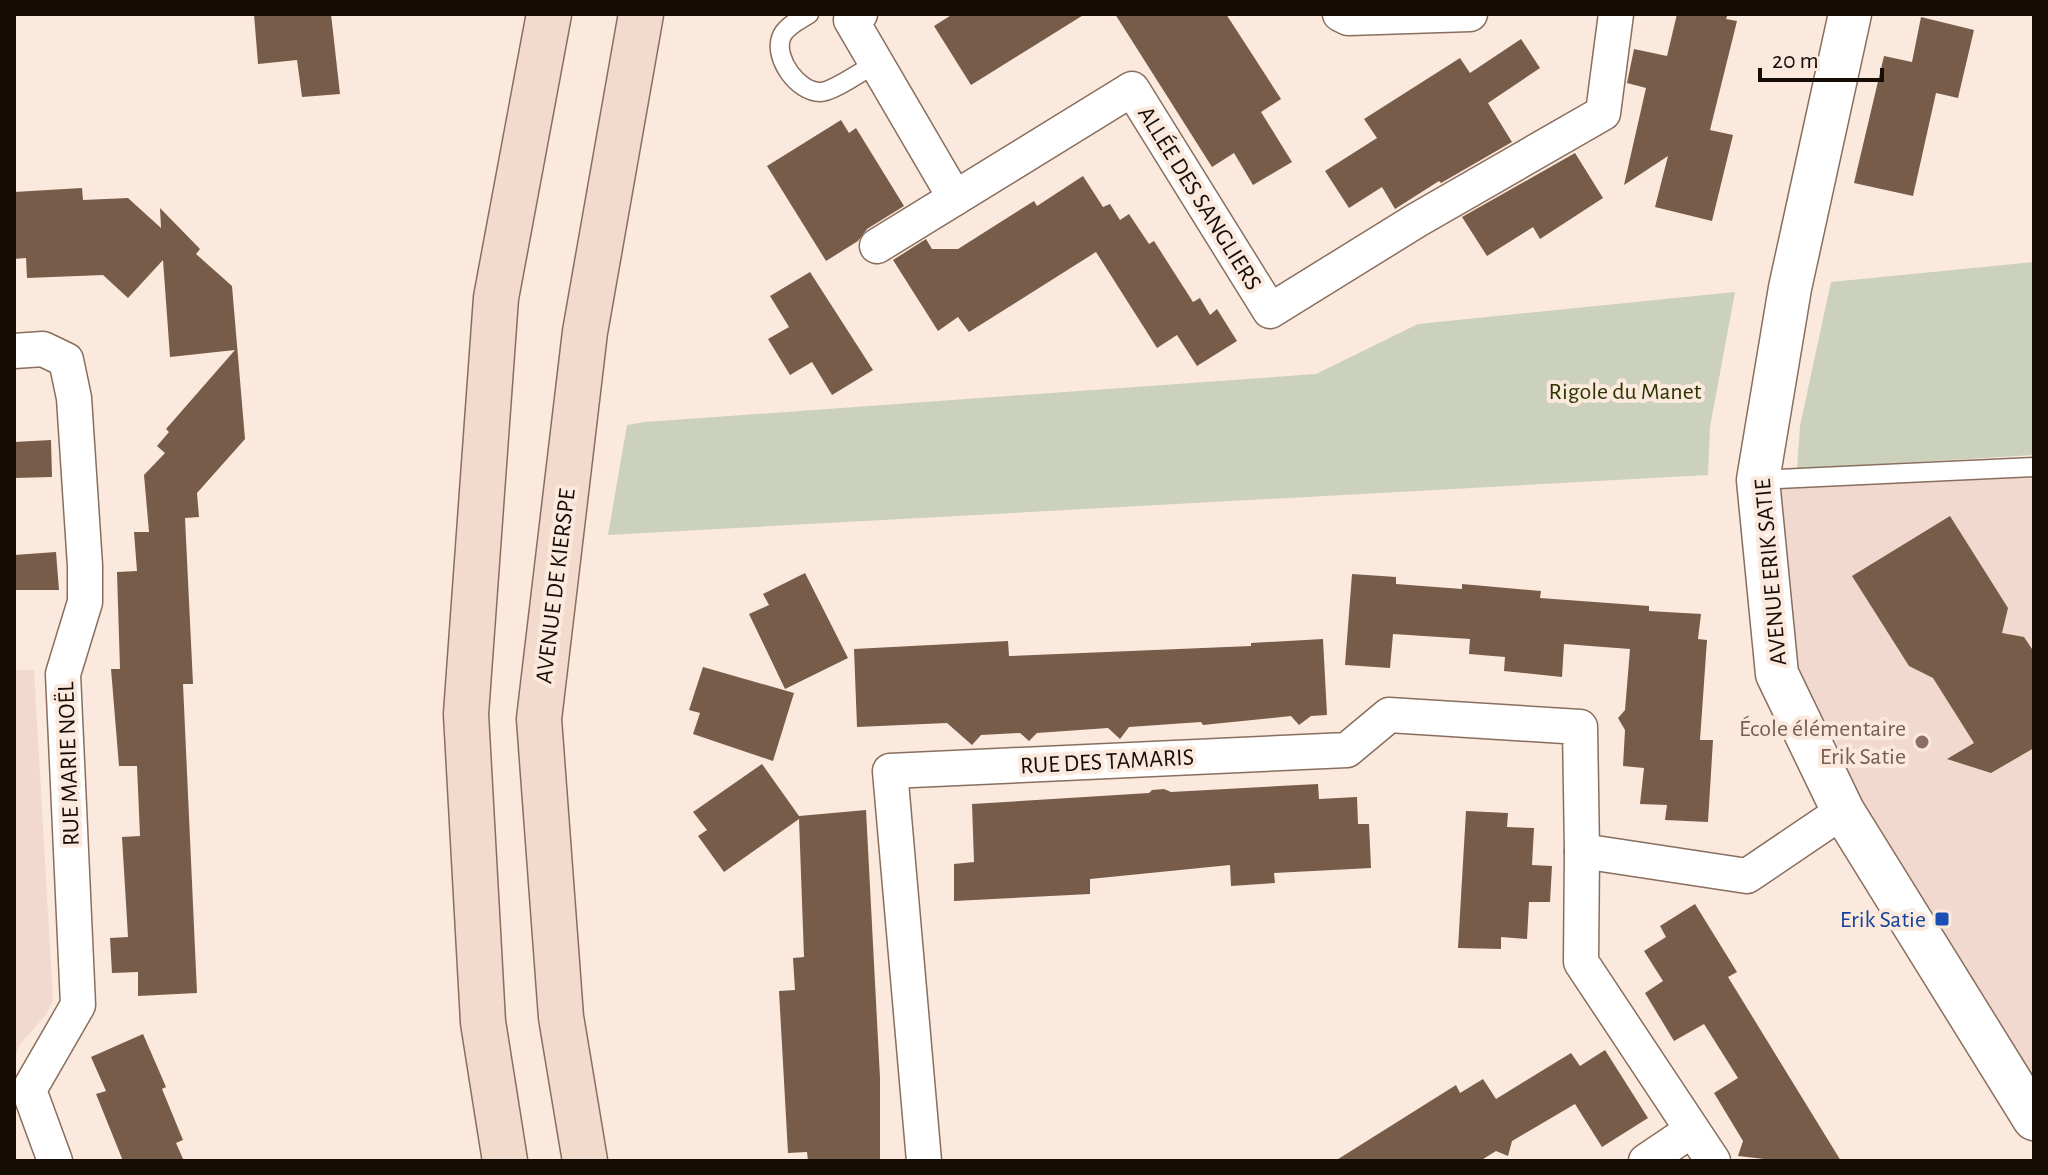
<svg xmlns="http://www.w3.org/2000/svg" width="2048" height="1175" viewBox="0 0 2048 1175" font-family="'Alegreya Sans',sans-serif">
<rect width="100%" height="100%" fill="#fbe9dd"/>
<g fill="#f1d9cf">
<path d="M2034 467V1119L1777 674 1758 480Z"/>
<path d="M14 670H34L53 1001 45 1016 20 1044 14 1060Z"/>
</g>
<g fill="#cbd1bb">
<path d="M2034 262V455L1797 469 1800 426 1831 282Z"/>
<path d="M1735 292 1710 427 1708 475 608 535 627 425 645 422 1316 374 1418 324Z"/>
</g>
<g fill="#785c4a">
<path d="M254 14H331L340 94 302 97 297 60 258 64Z"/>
<path d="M953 14H1085L971 85 934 26Z"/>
<path d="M1115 14H1226L1281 99 1261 112 1292 162 1253 185 1234 153 1212 167Z"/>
<path d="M1677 14H1728L1726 19 1737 21 1710 130 1733 135 1712 221 1655 207 1668 156 1624 185 1646 88 1627 83 1634 49 1667 56Z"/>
<path d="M1921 17 1974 30 1958 98 1936 93 1913 196 1854 183 1884 56 1912 62Z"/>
<path d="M1521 39 1540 68 1488 103 1512 142 1441 183 1439 181 1395 209 1382 187 1349 208 1325 171 1377 138 1364 119 1460 58 1470 73Z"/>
<path d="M841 120 849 133 856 128 904 206 867 229 858 241 826 261 767 166Z"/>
<path d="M1575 153 1603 198 1540 239 1533 227 1487 256 1462 217Z"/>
<path d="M1083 176 1103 207 1110 204 1120 220 1129 214 1149 244 1154 241 1193 302 1200 298 1210 315 1217 309 1237 341 1197 366 1177 335 1157 348 1096 252 969 332 958 317 938 331 893 260 926 239 932 249H958L1034 201 1037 206Z"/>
<path d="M82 188 83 200 128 198 161 228 160 208 200 249 196 254 232 286 245 439 197 493 199 517 185 518 193 684H183L197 993 138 996V972L112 973 110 938 128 937 122 837 140 836 137 766H119L111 669H120L117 572 137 571 134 532H149L144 475 165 453 157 446 169 432 166 429 235 350 170 357 163 260 128 298 103 275 27 278 26 258 14 259V192Z"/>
<path d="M810 272 873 370 832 395 812 362 790 375 768 339 789 327 770 296Z"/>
<path d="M51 440 52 477 14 478V442Z"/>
<path d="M1950 516 2008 608 2002 633 2024 637 2034 652V748L1991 773 1947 759 1974 743 1933 678 1909 666 1852 576Z"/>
<path d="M56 552 59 590H14V555Z"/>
<path d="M805 573 848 658 785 689 749 614 769 605 763 594Z"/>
<path d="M1352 574 1396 577V584L1462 589V584L1541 591 1540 598 1649 606V611L1701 614 1698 639 1707 640 1700 740H1713L1708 822 1665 820 1667 805 1640 804 1644 768 1623 766 1625 730 1618 718 1625 710 1630 649 1564 644 1562 677 1504 671 1505 657 1469 654 1470 639 1393 634 1390 668 1345 665Z"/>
<path d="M1323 639 1327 715 1311 716 1299 725 1291 716 1203 725 1201 722 1129 727 1120 739 1108 728 1037 733 1029 741 1020 733 1000 734 981 735 972 745 947 723 857 727 854 649 1008 641 1009 656 1251 646V643Z"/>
<path d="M703 667 794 693 773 761 693 734 700 713 689 710Z"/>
<path d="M762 764 799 816 866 810 880 1078V1161H808L807 1152 788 1153 779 991 795 990 793 958 804 957 799 819 724 872 698 836 707 830 693 812Z"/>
<path d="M1318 784 1319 799 1357 797 1358 824H1369L1371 868 1274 873 1275 883 1231 886 1230 865 1090 879V894L954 901V864L974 862 972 804 1149 793 1152 790 1164 789 1171 792Z"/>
<path d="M1466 811 1508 813 1507 827 1534 828 1532 865 1552 866 1550 902H1529L1527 939 1501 937V949L1458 948Z"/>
<path d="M1695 904 1737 972 1728 977 1841 1161H1782L1738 1156 1743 1141 1714 1093 1738 1078 1704 1024 1674 1041 1645 993 1663 981 1644 951 1666 937 1660 926Z"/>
<path d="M143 1034 166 1087 162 1089 183 1140 176 1143 184 1161H123L96 1094 106 1091 91 1057Z"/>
<path d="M1605 1050 1648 1118 1602 1147 1575 1104 1512 1141 1508 1156 1496 1151 1480 1161H1335L1456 1085 1460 1093 1483 1079 1496 1099 1571 1053 1580 1066Z"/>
</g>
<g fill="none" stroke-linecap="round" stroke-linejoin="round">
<defs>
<g id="service">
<path d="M809 14C800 20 785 26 781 38 774 59 798 92 820 92 833 92 863 70 875 64"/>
<path d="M1758 480 2034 467"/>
</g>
<g id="minor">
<path d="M860 14 851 20 955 198"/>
<path d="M1340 14 1348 18 1470 14"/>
<path d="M877 246 1132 89 1270 311 1417 220 1603 113 1616 14"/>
<path d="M14 351 43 349 66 360 74 398 85 566V602L63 674 78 1005 29 1090 55 1161"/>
<path d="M1582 851 1581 962 1713 1161"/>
<path d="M924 1161 890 771 1347 750 1389 715 1580 727 1582 851 1747 876 1843 811"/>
<path d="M1646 1161 1692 1130"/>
</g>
<path id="tertiary" d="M1850 14 1790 288 1758 480 1777 674 1843 811 2034 1119"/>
<g id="secondary">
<path d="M505 1161 483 1022 466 714 496 298 549 14"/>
<path d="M585 1161 561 1017 539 719 585 332 641 14"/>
</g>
</defs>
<use href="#service" stroke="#896e5d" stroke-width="21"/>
<use href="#minor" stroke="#896e5d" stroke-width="37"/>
<use href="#tertiary" stroke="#896e5d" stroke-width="45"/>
<use href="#secondary" stroke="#896e5d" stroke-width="47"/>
<use href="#service" stroke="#fff" stroke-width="18"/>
<use href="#minor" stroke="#fff" stroke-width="34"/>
<use href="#tertiary" stroke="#fff" stroke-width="42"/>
<use href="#secondary" stroke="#f2dacd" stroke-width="44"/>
</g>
<circle fill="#8d6e63" stroke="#fbe9dd" stroke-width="3" cx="1922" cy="742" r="8"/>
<rect fill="#1a4fb4" stroke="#fbe9dd" stroke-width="3" x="1934" y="911" width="16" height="16" rx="4"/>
<g text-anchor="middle" stroke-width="8" stroke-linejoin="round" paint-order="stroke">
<g font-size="24" fill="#170d07" stroke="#fbe9dd">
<text transform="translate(1200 198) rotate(58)" y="8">ALLÉE DES SANGLIERS</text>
<text transform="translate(1770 572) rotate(-95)" y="8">AVENUE ERIK SATIE</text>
<text transform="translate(555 586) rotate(-83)" y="8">AVENUE DE KIERSPE</text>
<text transform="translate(1107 761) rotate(-3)" y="8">RUE DES TAMARIS</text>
<text transform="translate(68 764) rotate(-92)" y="8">RUE MARIE NOËL</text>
</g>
<g font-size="24" fill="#2c3600" stroke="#fbe9dd">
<text x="1625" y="399">Rigole du Manet</text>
</g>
<g font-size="24" fill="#785e54" stroke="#fbe9dd" text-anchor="end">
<text x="1906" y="736">École élémentaire<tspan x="1906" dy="28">Erik Satie</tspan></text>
</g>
<g font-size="24" fill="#164399" stroke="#fbe9dd" text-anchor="end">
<text x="1926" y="927">Erik Satie</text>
</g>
</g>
<rect width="2048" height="1175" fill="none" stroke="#170d07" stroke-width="32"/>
<path d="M1760 68v12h122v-12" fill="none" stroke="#170d07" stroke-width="4"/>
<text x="1772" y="68" font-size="24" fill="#170d07" stroke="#fbe9dd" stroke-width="6" paint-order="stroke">20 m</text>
</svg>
